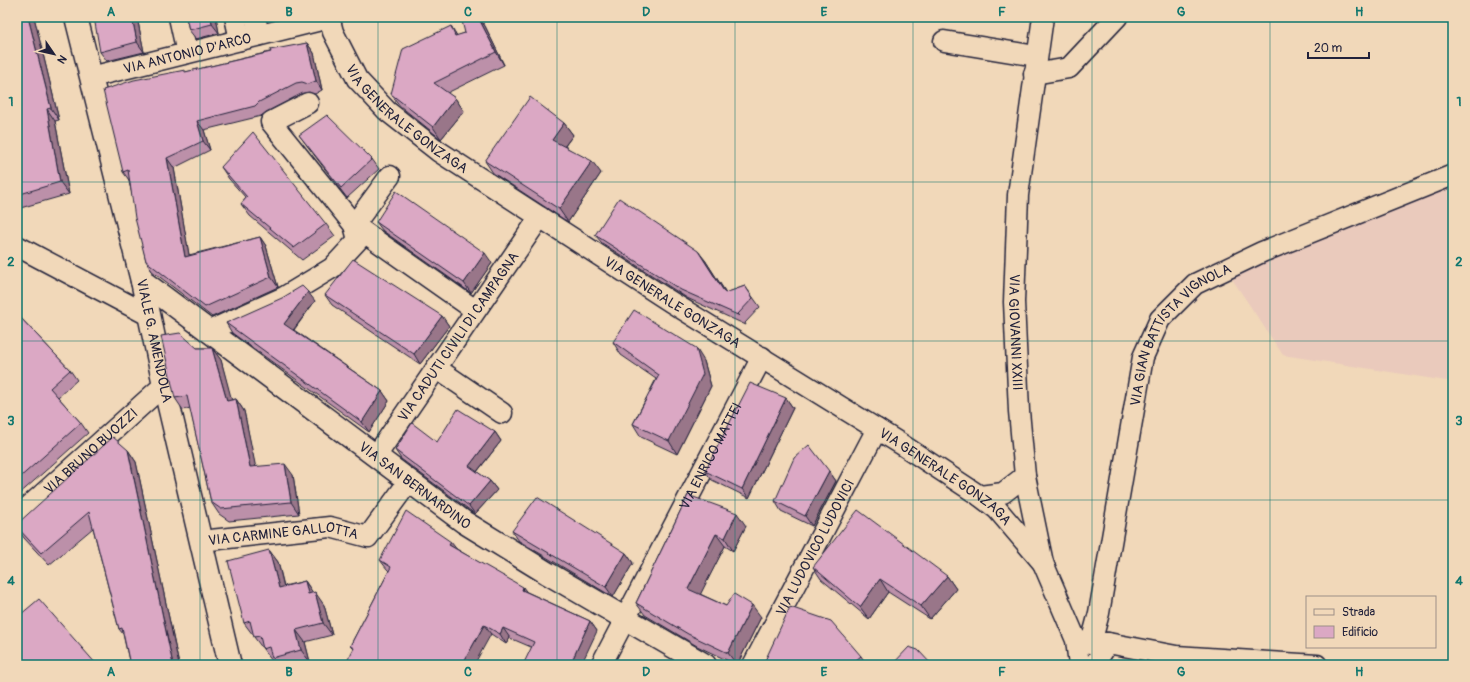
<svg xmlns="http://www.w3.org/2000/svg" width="1470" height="682" viewBox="0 0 1470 682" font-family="Pangolin,sans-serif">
<rect width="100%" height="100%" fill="#f1d8b9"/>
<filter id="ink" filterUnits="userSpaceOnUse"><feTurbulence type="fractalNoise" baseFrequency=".025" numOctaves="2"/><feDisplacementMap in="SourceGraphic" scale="8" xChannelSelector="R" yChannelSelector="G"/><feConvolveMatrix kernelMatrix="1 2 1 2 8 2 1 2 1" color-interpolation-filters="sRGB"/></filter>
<g filter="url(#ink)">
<path fill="#eacabc" d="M1449 188 1453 193V382L1283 355 1230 276Z"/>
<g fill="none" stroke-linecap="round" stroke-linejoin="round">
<defs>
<g id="street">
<path d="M179 17 187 53"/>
<path d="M235 17 240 40"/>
<path d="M255 17 259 35"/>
<path id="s1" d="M329 17 333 32 357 79 387 111 438 151 671 302 901 444 980 496 997 509 1043 563"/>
<path id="s2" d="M1043 17 1018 195 1014 302 1019 411 1025 476 1043 563 1076 640 1079 665"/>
<path d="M944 41 1036 56"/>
<path d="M1034 74 1069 68 1117 17"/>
<path id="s3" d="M91 77 329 18"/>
<path d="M308 103 271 122 354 225 475 310"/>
<path d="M17 246 150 316"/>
<path d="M209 331 284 297 332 268 358 240 354 225 390 176"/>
<path d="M436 368 502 413"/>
<path id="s4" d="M376 456 540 217"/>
<path d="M980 496 1003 493 1025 476"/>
<path id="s5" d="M17 517 164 385"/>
<path id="s6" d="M201 541 330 527 368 537 409 481"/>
<path d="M1080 641 1091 643H1108L1176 656 1317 665"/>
<path id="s7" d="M1091 643 1099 613 1143 357 1160 319 1195 284 1262 252 1453 175"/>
<path id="s8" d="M601 665 762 357"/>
<path id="s9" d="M753 665 877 429"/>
<path d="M1094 665 1108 643"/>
</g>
<g id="secondary">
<path id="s10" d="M76 17 142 281 164 385 230 665"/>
<path id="s11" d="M142 281 464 522 547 573 705 665"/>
</g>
</defs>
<use href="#street" stroke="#22223b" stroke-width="23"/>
<use href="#secondary" stroke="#22223b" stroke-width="25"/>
<use href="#street" stroke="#f1d8b9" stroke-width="20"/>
<use href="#secondary" stroke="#f1d8b9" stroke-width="22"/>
</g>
<g fill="#bc90a9" stroke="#22223b">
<path d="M17 17H34L59 120 55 121 69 194 17 209Z"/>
<path d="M137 17 144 52 107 61 100 52Z"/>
<path d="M186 17H216L219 33 196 39 189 30Z"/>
<path d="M470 17H479L485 26 504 65 447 93 455 98 464 111 441 139 400 106 391 94 451 26 457 36 465 33Z"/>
<path d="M307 43 314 53 322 90 315 94 309 92 303 93 266 112 261 116 204 130 210 150 174 168 189 255 260 237 266 246 278 287 212 317 152 271 146 261 129 180 123 172 186 72Z"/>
<path d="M564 123 573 135 565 146 601 173 568 222 493 173 485 161Z"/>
<path d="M299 135 372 159 379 169 347 198Z"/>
<path d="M221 167 326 224 335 236 302 260 250 216 241 204 246 198 229 179Z"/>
<path d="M376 222 492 263 471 293 383 231Z"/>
<path d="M595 235 705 260 726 293 745 286 760 307 745 323 746 325 687 298 602 243Z"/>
<path d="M325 295 442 316 449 326 420 364 332 305Z"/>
<path d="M315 301 294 330 382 391 389 401 369 432 232 333 226 323Z"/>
<path d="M17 314 70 370 77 380 58 397 81 423 88 433 17 496Z"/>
<path d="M613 342 704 361 711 386 677 454 641 437 633 424 656 379 621 355Z"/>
<path d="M197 348H212L221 360 231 400 236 399 244 411 255 466 293 475 299 514 229 521 219 514 211 502 190 408 183 410 175 398Z"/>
<path d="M786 398 793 408 749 498 712 480 705 471Z"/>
<path d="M495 432 501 441 477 472 490 481 497 490 475 514 401 459 395 450 437 442Z"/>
<path d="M128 450 136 462 179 665H130L123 634 119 629 93 528 49 565 24 538 17 528V524Z"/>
<path d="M829 471 836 481 812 526 781 511 775 501Z"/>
<path d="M688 495 746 526 733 551 725 546 700 594 726 606 761 617 737 665 697 646 645 615 636 603Z"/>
<path d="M512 531 626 553 633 563 613 597 519 541Z"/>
<path d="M455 548 527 592 590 621 597 631 531 647 510 638 506 644 491 634 353 649 350 646 389 571 387 569 380 560Z"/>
<path d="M269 550 278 562 284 586 305 581 313 593 324 605 332 635 305 642 310 662 300 665H277L274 661H272L254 637V635H253L244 623Z"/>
<path d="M813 567 947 576 956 589 930 619 888 592 869 619 821 579Z"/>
<path d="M861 656 867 665H763Z"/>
</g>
<g fill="#997689" stroke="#22223b">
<path d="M28 17H34L59 120 51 108Z"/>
<path d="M132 17H137L144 52 137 42Z"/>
<path d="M211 17H216L219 33 212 24Z"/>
<path d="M478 17 485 26 504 65 496 52Z"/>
<path d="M451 26 459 39 455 36Z"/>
<path d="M307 43 314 53 322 90 316 81Z"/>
<path d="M455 98 464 111 441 139 433 127Z"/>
<path d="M47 109 55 121 69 194 60 182Z"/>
<path d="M197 121 204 130 210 150 203 141Z"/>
<path d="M564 123 573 135 560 152 552 140Z"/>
<path d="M167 158 174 168 191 266 185 257Z"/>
<path d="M592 161 601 173 568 222 559 209Z"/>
<path d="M260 237 266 246 278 287 271 277Z"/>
<path d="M698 251 705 260 732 302 725 293Z"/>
<path d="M485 253 492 263 471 293 464 283Z"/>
<path d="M308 292 315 301 291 333 284 324Z"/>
<path d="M442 316 449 326 420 364 414 354Z"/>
<path d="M212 348 221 360 235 412 227 401Z"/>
<path d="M696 348 704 361 711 386 677 454 669 441Z"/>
<path d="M382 391 389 401 369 432 362 422Z"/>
<path d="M786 398 793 408 749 498 742 489Z"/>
<path d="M236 399 244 411 258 478 250 467Z"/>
<path d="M495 432 501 441 475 474 469 466Z"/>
<path d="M128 450 136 462 179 665H173Z"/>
<path d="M285 464 293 475 299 514 291 502Z"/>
<path d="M829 471 836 481 812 526 805 516Z"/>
<path d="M490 481 497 490 475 514 469 506Z"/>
<path d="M737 513 746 526 733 551 725 538Z"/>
<path d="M716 534 725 546 697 601 688 589Z"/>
<path d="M451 542 458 551 449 545Z"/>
<path d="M269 550 278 562 287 600 279 588Z"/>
<path d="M626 553 633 563 613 597 606 587Z"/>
<path d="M947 576 956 589 930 619 921 606Z"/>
<path d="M880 579 888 592 869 619 860 607Z"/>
<path d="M305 581 313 593 308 594Z"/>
<path d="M523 587 530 597 522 590Z"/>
<path d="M315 592 324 605 332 635 323 623Z"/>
<path d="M752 605 761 617 737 665 728 653Z"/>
<path d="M590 621 597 631 581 665H570Z"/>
<path d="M484 625 491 634 474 665H462Z"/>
<path d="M503 628 510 638 506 644 500 634Z"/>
<path d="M296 630 305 642 310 662 301 650Z"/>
</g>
<g fill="#dba8c4" stroke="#22223b">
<path d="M17 17H28L51 108 47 109 60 182 17 195Z"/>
<path d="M94 17H132L137 42 100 52Z"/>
<path d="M186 17H211L212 24 189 30Z"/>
<path d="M470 17H478L496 52 434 83 455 98 433 127 391 94 403 49 451 26 455 36 465 33 462 21Z"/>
<path d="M307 43 316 81 308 84 302 82 296 83 259 102 255 106 197 121 203 141 167 158 185 257 260 237 271 277 205 307 146 261 135 218 128 170 123 172 103 90 134 80 185 70V72L271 52 270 50Z"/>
<path d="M530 97 564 123 552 140 592 161 559 209 485 161Z"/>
<path d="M327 115 372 159 341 188 299 135Z"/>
<path d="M253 132 326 224 294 248 241 204 247 197 221 167Z"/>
<path d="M396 191 485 253 464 283 376 222Z"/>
<path d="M619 198 698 251 725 293 745 286 753 298 738 314 740 316 681 290 595 235Z"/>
<path d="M353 259 442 316 414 354 325 295Z"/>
<path d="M302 286 308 292 284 324 382 391 362 422 226 323 282 298Z"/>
<path d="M634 310 696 348 703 374 669 441 633 424 659 375 613 342Z"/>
<path d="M17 314 70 370 50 388 81 423 17 480Z"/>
<path d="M180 333 197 348H212L227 401 236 399 250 467 285 464 291 502 221 509 211 502 187 396 175 398 161 336Z"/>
<path d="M750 383 786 398 742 489 705 471Z"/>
<path d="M458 409 495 432 469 466 490 481 469 506 395 450 412 423 437 442Z"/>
<path d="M113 437 128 450 173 665H130L122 628 119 629 89 512 41 553 17 527V524Z"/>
<path d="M809 445 829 471 805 516 775 501 794 458Z"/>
<path d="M688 495 737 513 725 538 716 534 688 589 726 606 734 594 752 605 728 653 688 634 636 603Z"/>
<path d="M537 497 626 553 606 587 512 531Z"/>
<path d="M858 510 947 576 921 606 880 579 860 607 813 567Z"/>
<path d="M406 511 451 542 449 545 523 587 522 590 590 621 570 665H523L534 642 503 628 500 634 484 625 462 665H345L354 648 350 646 391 567 380 560Z"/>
<path d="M269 550 279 588 305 581 308 594 315 592 323 623 296 630 301 650 272 658 269 647 263 649 260 636 254 637 250 621 244 623 228 561Z"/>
<path d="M39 599 97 665H17V612L20 615Z"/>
<path d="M790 607 831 621 861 656 850 665H763Z"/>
<path d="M909 647 918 650 932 665H892Z"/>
</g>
</g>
<path fill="none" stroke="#0f766e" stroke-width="1" stroke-opacity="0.55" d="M200 17V665M378 17V665M557 17V665M735 17V665M913 17V665M1092 17V665M1270 17V665M17 182H1453M17 341H1453M17 500H1453"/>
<g text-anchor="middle" stroke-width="4" stroke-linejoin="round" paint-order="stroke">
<g font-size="14" fill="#22223b" stroke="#f1d8b9">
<text dy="5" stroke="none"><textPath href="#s3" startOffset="99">VIA ANTONIO D'ARCO</textPath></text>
<text dy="5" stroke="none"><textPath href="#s1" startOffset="132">VIA GENERALE GONZAGA</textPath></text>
<text dy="5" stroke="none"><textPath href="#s1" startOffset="456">VIA GENERALE GONZAGA</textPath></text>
<text dy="5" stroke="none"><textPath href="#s2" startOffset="317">VIA GIOVANNI XXIII</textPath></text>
<text dy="5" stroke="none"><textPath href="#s4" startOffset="145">VIA CADUTI CIVILI DI CAMPAGNA</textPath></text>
<text dy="5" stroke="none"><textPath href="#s7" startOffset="331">VIA GIAN BATTISTA VIGNOLA</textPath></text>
<text dy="5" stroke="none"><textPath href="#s10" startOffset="333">VIALE G. AMENDOLA</textPath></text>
<text dy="5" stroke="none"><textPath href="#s5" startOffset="99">VIA BRUNO BUOZZI</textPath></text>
<text dy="5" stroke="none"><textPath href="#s8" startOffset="236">VIA ENRICO MATTEI</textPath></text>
<text dy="5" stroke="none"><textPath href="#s1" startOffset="780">VIA GENERALE GONZAGA</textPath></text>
<text dy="5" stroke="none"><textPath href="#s11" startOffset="341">VIA SAN BERNARDINO</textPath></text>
<text dy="5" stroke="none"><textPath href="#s6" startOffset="83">VIA CARMINE GALLOTTA</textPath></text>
<text dy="5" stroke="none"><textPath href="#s9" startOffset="133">VIA LUDOVICO LUDOVICI</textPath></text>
</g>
</g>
<rect width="1470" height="682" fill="none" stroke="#f1d8b9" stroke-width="44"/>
<rect x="1306" y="596" width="130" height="52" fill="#f1d8b9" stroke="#9e8f87"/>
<rect x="1314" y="609" width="20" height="6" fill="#f1d8b9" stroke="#9e8f87"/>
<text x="1342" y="616" font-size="12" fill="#22223b">Strada</text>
<rect x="1314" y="626" width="20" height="12" fill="#dba8c4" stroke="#9e8f87"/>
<text x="1342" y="636" font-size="12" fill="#22223b">Edificio</text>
<g transform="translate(54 54) rotate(124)" stroke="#f1d8b9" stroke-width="3" paint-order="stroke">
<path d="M0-3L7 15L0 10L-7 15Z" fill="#22223b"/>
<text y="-6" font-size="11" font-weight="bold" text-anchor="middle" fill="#22223b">N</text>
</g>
<path d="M1308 52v6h61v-6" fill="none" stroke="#22223b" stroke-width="2"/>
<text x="1314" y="52" font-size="12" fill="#22223b" stroke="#f1d8b9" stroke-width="3" paint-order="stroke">20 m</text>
<rect x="22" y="22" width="1426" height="638" fill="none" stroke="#0f766e" stroke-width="1.5"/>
<g font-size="13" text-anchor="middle" font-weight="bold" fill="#0f766e">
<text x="111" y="16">A</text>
<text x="289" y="16">B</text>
<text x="468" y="16">C</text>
<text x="646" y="16">D</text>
<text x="824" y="16">E</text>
<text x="1002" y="16">F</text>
<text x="1181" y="16">G</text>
<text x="1359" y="16">H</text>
<text x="11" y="106">1</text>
<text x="1459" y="106">1</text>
<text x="11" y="266">2</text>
<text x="1459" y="266">2</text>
<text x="11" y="425">3</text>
<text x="1459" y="425">3</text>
<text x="11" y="585">4</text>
<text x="1459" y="585">4</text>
<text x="111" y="676">A</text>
<text x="289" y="676">B</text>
<text x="468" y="676">C</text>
<text x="646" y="676">D</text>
<text x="824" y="676">E</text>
<text x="1002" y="676">F</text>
<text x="1181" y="676">G</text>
<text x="1359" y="676">H</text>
</g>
</svg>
